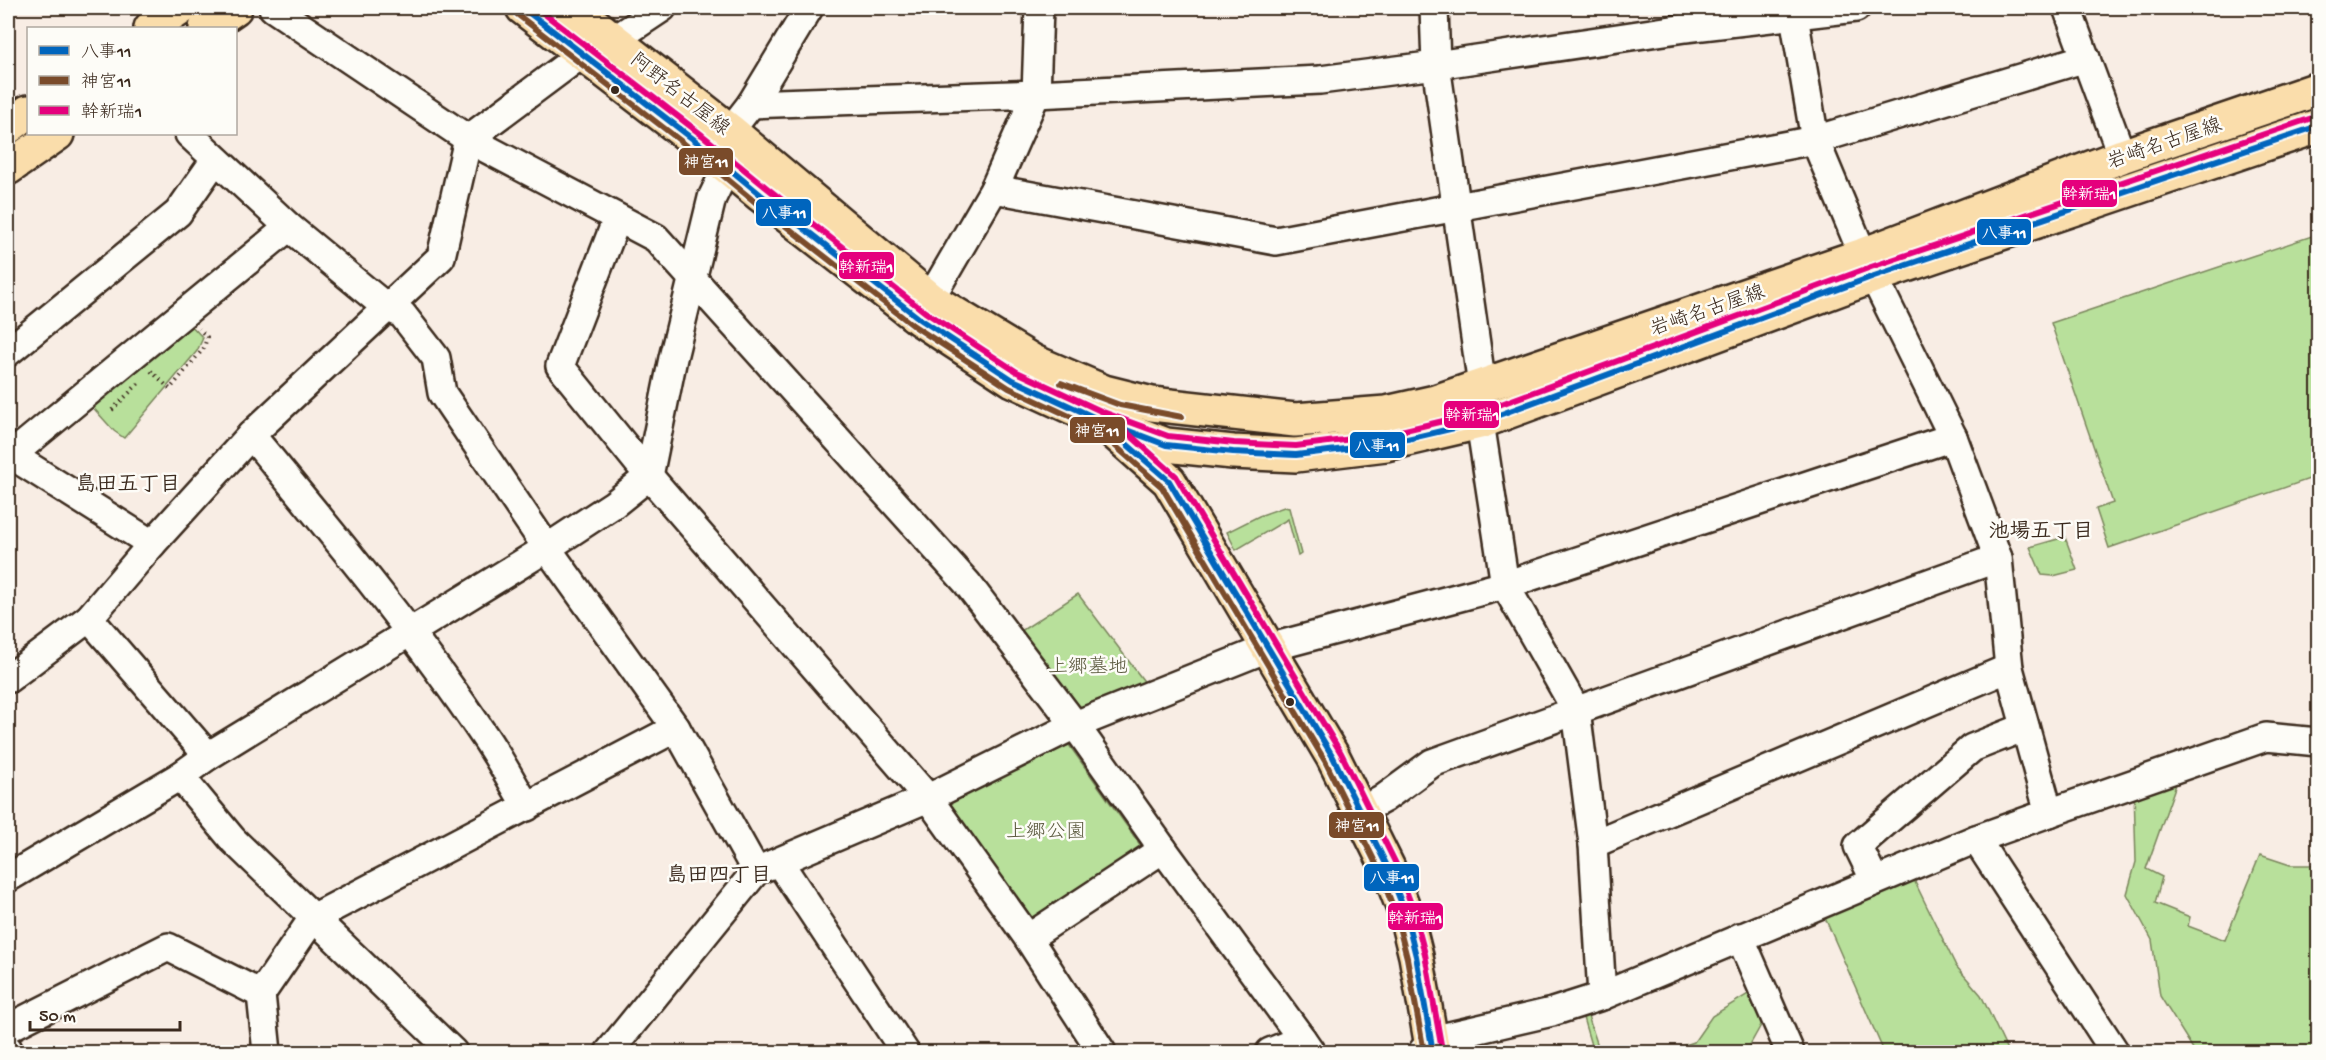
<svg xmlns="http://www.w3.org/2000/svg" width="2326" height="1060" viewBox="0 0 2326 1060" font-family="'Gochi Hand','Klee One',sans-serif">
<rect width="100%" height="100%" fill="#f8ede4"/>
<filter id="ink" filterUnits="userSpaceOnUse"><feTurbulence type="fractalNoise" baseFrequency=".0167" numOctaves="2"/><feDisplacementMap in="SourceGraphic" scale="12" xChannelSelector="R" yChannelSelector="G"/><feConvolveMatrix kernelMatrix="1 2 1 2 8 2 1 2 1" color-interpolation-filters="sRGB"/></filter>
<g filter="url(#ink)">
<g fill="#b8e09b" stroke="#7a855c" stroke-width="1.5">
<path d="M2318 234V476L2109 548 2096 509 2113 503 2051 323Z"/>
<path d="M188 322 203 338 197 351 124 438 114 431 89 403Z"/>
<path d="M1284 507 1289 508 1301 554 1298 556 1288 519 1236 550 1227 532 1259 516Z"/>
<path d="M2065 537 2077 570 2053 576 2042 575 2030 547Z"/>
<path d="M1078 594 1146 684 1084 712 1075 707 1021 631Z"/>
<path d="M1069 745 1141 846 1142 857 1028 924 949 807 953 795Z"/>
<path d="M2180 773 2146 869 2162 877 2155 903 2190 917 2188 926 2225 940 2260 855 2290 865H2313L2316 856 2313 854 2318 842V1052H2195L2160 996 2152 940 2127 894 2136 862 2134 790Z"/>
<path d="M1912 876 1956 966 1981 995 2008 1052H1884L1822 911Z"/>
<path d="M1753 991 1765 1018 1746 1052H1665L1694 1042 1712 1016Z"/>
<path d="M1586 1010 1600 1052H1593L1581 1011Z"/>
</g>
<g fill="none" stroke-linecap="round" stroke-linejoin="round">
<defs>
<g id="minor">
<path d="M273 8 468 139 656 238 967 583 1075 725 1163 849 1302 1039"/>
<path d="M1434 8 1436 65 1482 386"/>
<path d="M2067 8 2122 156"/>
<path d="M1794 16 1815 140 1863 255 1953 437 1998 558 2009 668 2049 813"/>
<path d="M614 40 662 8"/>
<path d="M751 104 1036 94 1320 80 1436 65 1685 28 1856 8"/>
<path d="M189 134 289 227 386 307 402 314 436 358 442 393 547 548 676 728 756 871"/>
<path d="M994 189 1276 241 1815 140 2086 58"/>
<path d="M617 219 560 366 649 476 928 798 1028 938 1102 1052"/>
<path d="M930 299 994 189 1036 94 1039 8"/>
<path d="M8 352 178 213 215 160"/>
<path d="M1480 422 1505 585 1576 710 1593 844 1602 996"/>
<path d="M251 435C332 533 414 631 485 737 500 759 513 784 527 807"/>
<path d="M8 451 11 455 152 544"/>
<path d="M8 458 289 227"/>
<path d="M89 618 208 756"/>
<path d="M8 679 89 618 152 544 251 435 441 257 468 139 582 54"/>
<path d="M180 776 233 840 453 1052"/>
<path d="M1361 811 1383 799 1432 763 1998 558"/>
<path d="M1976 839 2115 1052"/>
<path d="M1593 844 2009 668"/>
<path d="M779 862 905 1052"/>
<path d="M8 878 180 776 208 756 547 548 614 504 649 476 673 358 712 198 727 167 730 131 751 104 809 8"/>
<path d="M1875 881 1858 846 1972 748 2025 727"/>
<path d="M1740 937 1790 1052"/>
<path d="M1028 938 1163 849"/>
<path d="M8 1028 168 947 261 994"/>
<path d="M8 1049 9 1052"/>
<path d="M267 1052 261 994 313 918 676 728"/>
<path d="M609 1052 756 871 928 798 1075 725 1268 648 1505 585 1953 437"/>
<path d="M1270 1052 1302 1039 1311 1052"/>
<path d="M1422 1052 1432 1040 1552 1012 1602 996 1976 839 2049 813 2266 737 2318 742"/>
</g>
<g id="major">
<path d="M523 8 697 142 761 195 920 319 1013 380 1100 420 1166 445 1233 452 1296 455 1386 444 1480 422 1874 276 2318 126"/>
<path d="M573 8 730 131 930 299 1034 362 1104 392 1152 404 1295 420 1386 413 1435 402 1863 255 2122 156 2318 89"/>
<path d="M151 28 181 8"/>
<path d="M206 28 235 8"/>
<path d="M8 127 28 112"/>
<path d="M8 168 57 134"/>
<path d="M1115 433 1169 481 1333 757 1388 868 1405 912 1416 956 1433 1052"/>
</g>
</defs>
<use href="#minor" stroke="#3b2a1e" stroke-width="32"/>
<use href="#major" stroke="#3b2a1e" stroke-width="38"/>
<g stroke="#3b2a1e" stroke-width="4" stroke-dasharray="1.5 4.5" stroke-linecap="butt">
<path d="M151 371 170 389 204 348 207 337 199 329"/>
<path d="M112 410 139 383"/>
</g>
<use href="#minor" stroke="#fdfcf7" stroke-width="27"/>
<use href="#major" stroke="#faddab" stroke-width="33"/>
<defs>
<g id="bus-1">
<path d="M523 8 697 142 761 195 920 319 1013 380 1100 420 1166 445 1233 452 1296 455 1386 444 1480 422 1874 276 2318 126"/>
<path d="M1106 426 1169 481 1333 757 1388 868 1405 912 1416 956 1433 1052"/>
</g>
<g id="bus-2">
<path d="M518 15 691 149 755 202 914 326 1009 388 1095 428 1162 487 1325 761 1380 872 1396 915 1407 958 1424 1052"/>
<path d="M1061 383 1120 405 1182 417"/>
</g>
<g id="bus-3">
<path d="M537 8 702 135 767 188 925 312 1017 372 1103 412 1168 436 1234 443 1296 446 1384 435 1477 413 1871 267 2315 117"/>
<path d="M1112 419 1176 476 1341 753 1396 864 1413 909 1425 954 1442 1050"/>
</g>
</defs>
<use href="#bus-1" stroke="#fdfcf7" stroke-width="10"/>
<use href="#bus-2" stroke="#fdfcf7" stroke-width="10"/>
<use href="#bus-3" stroke="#fdfcf7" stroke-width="10"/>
<use href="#bus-1" stroke="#0065bd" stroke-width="6"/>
<use href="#bus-2" stroke="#7a4b2a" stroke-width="6"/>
<use href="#bus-3" stroke="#e5007d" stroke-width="6"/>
</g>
</g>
<g fill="#3b2a1e" stroke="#fdfcf7" stroke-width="2">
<circle cx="615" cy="90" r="5"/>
<circle cx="1290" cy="702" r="5"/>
</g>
<g text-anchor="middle" stroke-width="5" stroke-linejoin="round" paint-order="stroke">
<g font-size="20" fill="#3b2a1e" stroke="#fdfcf7">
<text transform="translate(681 93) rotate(38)" y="7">阿野名古屋線</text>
<text transform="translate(2164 142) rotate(-19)" y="7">岩崎名古屋線</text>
<text transform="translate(1707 309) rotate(-19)" y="7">岩崎名古屋線</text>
</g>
<g font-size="20" fill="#5a583d" stroke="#fdfcf7">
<text x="1088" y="672">上郷墓地</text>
<text x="1046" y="837">上郷公園</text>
</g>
<g font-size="21" font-weight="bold" fill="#3b2a1e" stroke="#fdfcf7">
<text x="128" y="490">島田五丁目</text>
<text x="2041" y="537">池場五丁目</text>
<text x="719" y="881">島田四丁目</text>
</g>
</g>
<g stroke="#fdfcf7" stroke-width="2">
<rect x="678" y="147" width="56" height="29" rx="6" fill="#7a4b2a"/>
<rect x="2061" y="179" width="57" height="29" rx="6" fill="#e5007d"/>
<rect x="755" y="198" width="57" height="29" rx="6" fill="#0065bd"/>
<rect x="1976" y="218" width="56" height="28" rx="6" fill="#0065bd"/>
<rect x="838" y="251" width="57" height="29" rx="6" fill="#e5007d"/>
<rect x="1443" y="400" width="57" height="29" rx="6" fill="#e5007d"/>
<rect x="1069" y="416" width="57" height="28" rx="6" fill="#7a4b2a"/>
<rect x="1349" y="431" width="57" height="28" rx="6" fill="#0065bd"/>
<rect x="1328" y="811" width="57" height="28" rx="6" fill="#7a4b2a"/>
<rect x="1363" y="863" width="57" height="29" rx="6" fill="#0065bd"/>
<rect x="1387" y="902" width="57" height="29" rx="6" fill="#e5007d"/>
</g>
<g font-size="16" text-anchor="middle" font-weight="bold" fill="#fff">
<text x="706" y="167">神宮11</text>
<text x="2089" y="199">幹新瑞1</text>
<text x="784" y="218">八事11</text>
<text x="2004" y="238">八事11</text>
<text x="866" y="272">幹新瑞1</text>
<text x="1472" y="420">幹新瑞1</text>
<text x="1097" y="436">神宮11</text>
<text x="1377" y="451">八事11</text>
<text x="1357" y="831">神宮11</text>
<text x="1392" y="883">八事11</text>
<text x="1415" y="923">幹新瑞1</text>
</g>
<rect width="2326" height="1060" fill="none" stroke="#fdfcf7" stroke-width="30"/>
<rect x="15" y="15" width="2296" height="1030" fill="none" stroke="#3b2a1e" stroke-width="2" filter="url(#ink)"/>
<rect x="27" y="27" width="210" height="108" fill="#fdfcf7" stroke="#afa8a0" stroke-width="1.5"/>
<rect x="39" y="46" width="30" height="9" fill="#0065bd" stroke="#afa8a0" stroke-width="1.5"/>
<text x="81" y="57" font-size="18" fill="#3b2a1e">八事11</text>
<rect x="39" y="76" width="30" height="9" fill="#7a4b2a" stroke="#afa8a0" stroke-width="1.5"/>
<text x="81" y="87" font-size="18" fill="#3b2a1e">神宮11</text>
<rect x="39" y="106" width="30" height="9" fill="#e5007d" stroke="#afa8a0" stroke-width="1.5"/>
<text x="81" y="117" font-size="18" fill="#3b2a1e">幹新瑞1</text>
<path d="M30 1021v9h150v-9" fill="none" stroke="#3b2a1e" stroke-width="3"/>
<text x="39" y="1021" font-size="18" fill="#3b2a1e" stroke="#fdfcf7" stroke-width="4.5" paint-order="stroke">50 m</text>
</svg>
